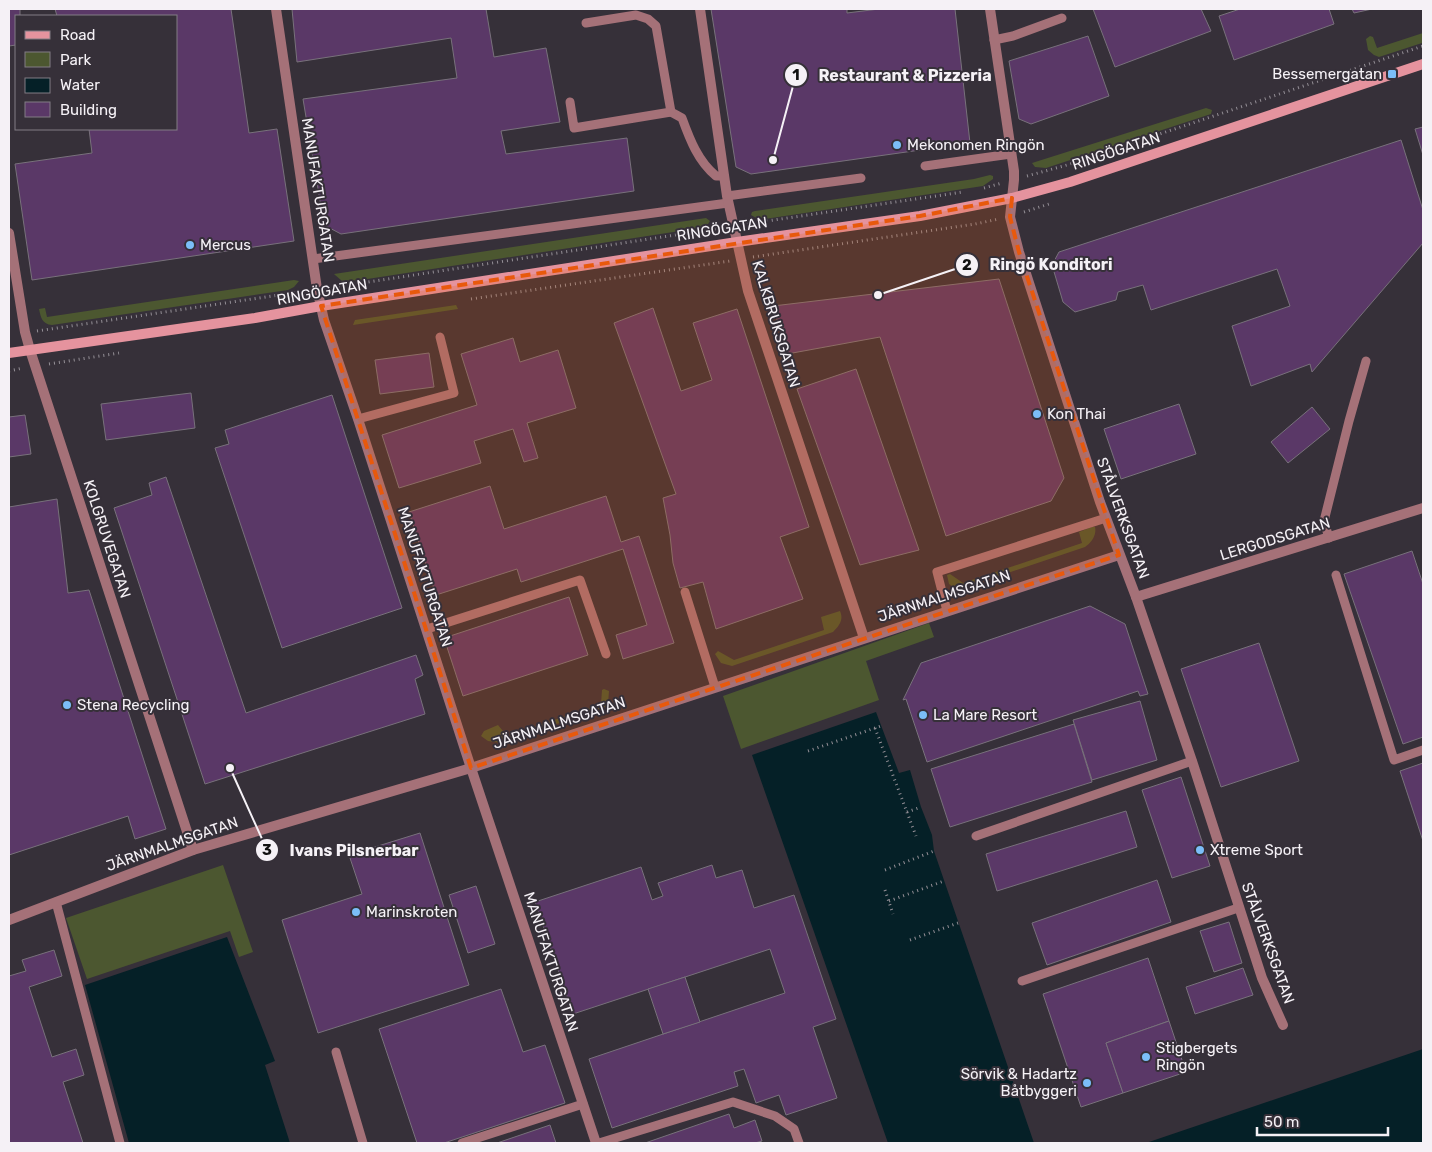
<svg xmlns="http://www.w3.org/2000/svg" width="1432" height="1152" viewBox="0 0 1432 1152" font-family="Rubik,sans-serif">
<rect width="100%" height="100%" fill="#363039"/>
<g fill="#4c5730">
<path d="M1423 33 1422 43 1379 57 1374 55 1368 50 1366 39 1370 36 1373 37 1377 48Z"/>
<path d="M1206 108 1212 110 1211 114 1046 168 1035 167 1032 163Z"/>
<path d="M990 175 993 176V179L983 186 765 219H758L751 215 752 212 755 211 974 179Z"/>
<path d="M706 218 710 221 706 227 361 280 342 281 334 274Z"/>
<path d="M294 280 299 281 294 287 288 290 52 325C42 324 41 318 39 309L45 308 47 317Z"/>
<path d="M456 305 458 309 353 325 355 320Z"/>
<path d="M1092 527H1095C1097 535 1091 543 1085 547L963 588 956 589 949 584 947 575 950 574 963 583 1082 543 1079 532Z"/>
<path d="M840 611C844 620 839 626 833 632L732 666 721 663 715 654 718 651 734 660 824 630 821 617Z"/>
<path d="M929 623 934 637 866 661 879 700 741 749 723 696Z"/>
<path d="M604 689 609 691 608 704 605 707 502 743 488 741 481 736 484 731 498 725 507 736 601 704 602 690Z"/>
<path d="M223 865 253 952 239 957 230 931 87 979 66 918Z"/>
</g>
<g fill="#052027">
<path d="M876 712 899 773 910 770 921 807 932 835 934 851 1034 1143H888L752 755Z"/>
<path d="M227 937 275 1061 265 1065 290 1143H129L85 985Z"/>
<path d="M1423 1049V1143H1146Z"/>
</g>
<g fill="#5a3867" stroke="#78717b">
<path d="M9 9H20V16H16V45L9 46Z"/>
<path d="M55 9H231L249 133 277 129 294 241 32 280 15 164 92 153 89 129H176V16H57Z"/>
<path d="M292 9H486L494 57 546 48 560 122 501 131 506 154 627 138 634 191 341 234 324 225 303 99 457 78 451 38 297 62Z"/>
<path d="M711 9H847V13L879 9H955L970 143 751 174 736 167Z"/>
<path d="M1093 9H1201L1211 31 1115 67Z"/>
<path d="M1240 9H1329L1334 24 1234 60 1219 16Z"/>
<path d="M1352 9H1372L1354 13Z"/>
<path d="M1088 36 1109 96 1031 124 1019 119 1009 61Z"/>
<path d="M1423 127V155L1415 129Z"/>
<path d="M1401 140 1423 210V243L1312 372 1310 364 1251 386 1232 326 1290 306 1277 269 1151 310 1143 285 1118 292 1116 300 1075 312 1063 302 1052 265 1059 252Z"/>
<path d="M999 279 1064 478 1051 501 946 536 880 337 787 354 773 306Z"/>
<path d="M653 308 681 391 712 380 693 323 737 309 809 527 780 537 803 599 716 629 703 582 680 588 673 563 670 535 663 498 676 494 614 323Z"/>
<path d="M513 338 520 362 558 350 576 408 527 423 538 458 524 462 513 429 474 441 481 463 399 488 382 435 477 405 461 354Z"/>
<path d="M429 353 434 387 380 394 375 360Z"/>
<path d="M856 369 919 550 860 565 797 389Z"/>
<path d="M191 393 195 428 106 440 101 404Z"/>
<path d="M332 395 402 608 282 648 215 448 229 444 225 430Z"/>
<path d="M1179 404 1196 454 1121 479 1104 429Z"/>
<path d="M1312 407 1330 429 1288 463 1271 442Z"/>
<path d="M25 415 31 454 9 457V417Z"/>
<path d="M166 477 246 713 416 655 423 675 415 679 425 714 205 784 114 508 152 495 149 483Z"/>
<path d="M490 486 504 529 606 496 621 542 639 536 674 643 623 659 616 635 647 625 623 549 521 582 517 569 436 595 409 512Z"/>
<path d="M57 499 68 593 89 590 166 829 135 839 128 816 9 855V507Z"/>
<path d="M1412 551 1423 584V737L1403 744 1344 574Z"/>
<path d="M569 597 588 655 463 696 444 638Z"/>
<path d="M1090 606 1125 624 1148 694 1140 696 1138 691 927 762 906 699 903 700 921 663Z"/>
<path d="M1259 643 1299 761 1221 787 1181 669Z"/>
<path d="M1140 701 1157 760 1092 780 1073 720Z"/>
<path d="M1074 724 1092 782 950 827 931 769Z"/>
<path d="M1423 763V841L1400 771Z"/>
<path d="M1181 777 1210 866 1172 878 1142 790Z"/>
<path d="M1126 811 1137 847 997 891 986 854Z"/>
<path d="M420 833 469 985 318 1033 282 920 362 894 349 855Z"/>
<path d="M712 865 716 878 742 870 754 908 794 895 836 1019 813 1027 837 1098 786 1115 779 1095 756 1103 744 1069 734 1072 738 1086 612 1128 589 1059 785 993 770 949 573 1014 535 902 641 867 652 900 663 896 658 883Z"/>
<path d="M1157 880 1171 922 1047 965 1032 923Z"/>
<path d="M476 886 495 944 468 953 449 895Z"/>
<path d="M1229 922 1242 963 1214 972 1200 931Z"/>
<path d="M54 950 62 976 29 987 52 1057 76 1049 84 1075 63 1082 83 1143H9V976L26 971 22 960Z"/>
<path d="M1148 958 1169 1021 1106 1043 1123 1093 1081 1107 1043 994Z"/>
<path d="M1243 968 1253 995 1195 1014 1186 987Z"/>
<path d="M685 977 700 1022 663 1034 648 989Z"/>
<path d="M501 989 523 1052 545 1045 565 1103 444 1143H417L379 1029Z"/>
<path d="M1169 1021 1186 1072 1123 1093 1106 1043Z"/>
<path d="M729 1114 734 1128 755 1120 762 1141 755 1143H645Z"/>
<path d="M550 1125 556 1143H497Z"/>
</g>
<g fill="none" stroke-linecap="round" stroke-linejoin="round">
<g stroke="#948f96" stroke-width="3" stroke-dasharray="1 4" stroke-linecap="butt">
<path d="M1027 176 1067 165 1423 46"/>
<path d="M984 188 1002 183"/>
<path d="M1024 212 1049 204"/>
<path d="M747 224 963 192"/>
<path d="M753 257 975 224 999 219"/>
<path d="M329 288 721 228"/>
<path d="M471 299 730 261"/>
<path d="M37 331 306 291"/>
<path d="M49 364 119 353"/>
<path d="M9 371 23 368"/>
<path d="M875 728 916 836"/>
<path d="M808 751 881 726"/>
<path d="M907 812 921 807"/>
<path d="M885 870 934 851"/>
<path d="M885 890 893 914"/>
<path d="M889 901 944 881"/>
<path d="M910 940 958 923"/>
</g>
<g stroke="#a57178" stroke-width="9">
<path d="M586 23 636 15 648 19 656 26 671 112 682 118C690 140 698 161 716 176H724"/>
<path d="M994 40 1013 36 1062 18"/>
<path d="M570 102 574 128 671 112"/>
<path d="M925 166 1011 154"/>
<path d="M727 196 861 178"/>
<path d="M313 259 728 203"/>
<path d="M358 419 454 393 440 337"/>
<path d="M1329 538 1324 521 1349 421 1366 361"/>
<path d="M1336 575 1394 760 1423 750"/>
<path d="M685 592 715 687"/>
<path d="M947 611 937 572 1106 518"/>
<path d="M427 629 580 580 606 654"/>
<path d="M976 836 1192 761"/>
<path d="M56 902 120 1143"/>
<path d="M1022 981 1238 908"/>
<path d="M336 1052 363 1143"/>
<path d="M462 1143 583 1104"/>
<path d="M599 1143 733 1102 775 1116 794 1129 799 1143"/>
</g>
<g stroke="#a57178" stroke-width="10">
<path d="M276 9 317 289 324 320 358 419 471 768 596 1143"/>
<path d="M700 9 727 196 748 291 864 638"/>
<path d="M990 9 1014 171V180L1010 217 1019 252 1100 502 1136 597 1192 761 1262 978 1283 1025"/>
<path d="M9 233 25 332 30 350 193 850"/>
<path d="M1136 597 1423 508"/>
<path d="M9 920 193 850 471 768 1119 555"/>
</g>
<path stroke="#e5939e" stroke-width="10" d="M9 353 255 318 321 306 737 242 920 216 1012 198 1070 182 1423 64"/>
</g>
<path fill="#e8590c" fill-opacity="0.2" stroke="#e8590c" stroke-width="4" stroke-dasharray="10 6" stroke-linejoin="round" d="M1012 198 1010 217 1019 252 1119 555 471 768 321 306 920 216Z"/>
<g fill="#7bbef8" stroke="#363039" stroke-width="2">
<rect x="1387" y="69" width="10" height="10" rx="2.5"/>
<circle cx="897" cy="145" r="5"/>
<circle cx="190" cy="245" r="5"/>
<circle cx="1037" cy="414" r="5"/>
<circle cx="67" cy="705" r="5"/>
<circle cx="923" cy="715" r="5"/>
<circle cx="1200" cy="850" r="5"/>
<circle cx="356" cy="912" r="5"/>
<circle cx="1146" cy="1057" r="5"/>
<circle cx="1087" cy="1083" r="5"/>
</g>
<g text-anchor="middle" stroke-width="4" stroke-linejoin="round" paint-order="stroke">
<g font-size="15" fill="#f5f1f6" stroke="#363039" text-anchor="start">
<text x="1382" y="79" text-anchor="end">Bessemergatan</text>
<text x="907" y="150">Mekonomen Ringön</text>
<text x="200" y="250">Mercus</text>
<text x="1047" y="419">Kon Thai</text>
<text x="77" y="710">Stena Recycling</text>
<text x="933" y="720">La Mare Resort</text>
<text x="1210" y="855">Xtreme Sport</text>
<text x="366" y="917">Marinskroten</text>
<text x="1156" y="1053">Stigbergets<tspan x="1156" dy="17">Ringön</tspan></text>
<text x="1077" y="1079" text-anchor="end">Sörvik &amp; Hadartz<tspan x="1077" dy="17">Båtbyggeri</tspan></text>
</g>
<g font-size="15" fill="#f5f1f6" stroke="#363039">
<text transform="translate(1116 151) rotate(-18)" y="5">RINGÖGATAN</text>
<text transform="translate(318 190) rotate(81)" y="5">MANUFAKTURGATAN</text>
<text transform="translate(722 229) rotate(-9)" y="5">RINGÖGATAN</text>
<text transform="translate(322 292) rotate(-10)" y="5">RINGÖGATAN</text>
<text transform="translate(776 324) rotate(73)" y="5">KALKBRUKSGATAN</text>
<text transform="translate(1123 518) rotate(70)" y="5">STÅLVERKSGATAN</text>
<text transform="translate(107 539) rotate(72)" y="5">KOLGRUVEGATAN</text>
<text transform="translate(1275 539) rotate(-17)" y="5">LERGODSGATAN</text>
<text transform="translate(425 577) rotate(72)" y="5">MANUFAKTURGATAN</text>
<text transform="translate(944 596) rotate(-18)" y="5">JÄRNMALMSGATAN</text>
<text transform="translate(559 723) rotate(-18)" y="5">JÄRNMALMSGATAN</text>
<text transform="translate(172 844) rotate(-19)" y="5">JÄRNMALMSGATAN</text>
<text transform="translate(1268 943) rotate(70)" y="5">STÅLVERKSGATAN</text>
<text transform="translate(551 962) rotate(72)" y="5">MANUFAKTURGATAN</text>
</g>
</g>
<path fill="none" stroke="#f5f1f6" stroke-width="2" d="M773 160L796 75M878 295L967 265M230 768L267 850"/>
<g fill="#f5f1f6" stroke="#363039" stroke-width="2">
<circle cx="773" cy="160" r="5"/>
<circle cx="878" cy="295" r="5"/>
<circle cx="230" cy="768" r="5"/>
<circle cx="796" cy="75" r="12"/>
<circle cx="967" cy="265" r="12"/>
<circle cx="267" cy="850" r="12"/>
</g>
<g font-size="15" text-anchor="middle" font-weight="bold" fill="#111">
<text x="796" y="80">1</text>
<text x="967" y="270">2</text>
<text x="267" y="855">3</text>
</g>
<g font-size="16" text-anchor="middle" font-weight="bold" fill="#f5f1f6" stroke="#363039" stroke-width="4" stroke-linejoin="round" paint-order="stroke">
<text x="905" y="81">Restaurant &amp; Pizzeria</text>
<text x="1051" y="270">Ringö Konditori</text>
<text x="354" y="856">Ivans Pilsnerbar</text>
</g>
<rect width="1432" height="1152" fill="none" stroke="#f5f1f6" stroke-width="20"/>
<rect x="15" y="15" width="162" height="115" fill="#363039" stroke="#827d85"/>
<rect x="25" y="31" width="25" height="8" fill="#e5939e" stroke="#827d85"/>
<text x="60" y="40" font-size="15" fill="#f5f1f6">Road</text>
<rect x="25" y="52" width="25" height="15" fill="#4c5730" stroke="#827d85"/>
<text x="60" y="65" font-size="15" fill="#f5f1f6">Park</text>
<rect x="25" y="78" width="25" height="15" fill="#052027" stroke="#827d85"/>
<text x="60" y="90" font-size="15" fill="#f5f1f6">Water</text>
<rect x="25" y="102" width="25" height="15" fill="#5a3867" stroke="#827d85"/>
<text x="60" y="115" font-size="15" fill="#f5f1f6">Building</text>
<path d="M1257 1127v8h131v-8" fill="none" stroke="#f5f1f6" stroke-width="2.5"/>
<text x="1264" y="1127" font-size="15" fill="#f5f1f6" stroke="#363039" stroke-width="4" paint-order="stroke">50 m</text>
</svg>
